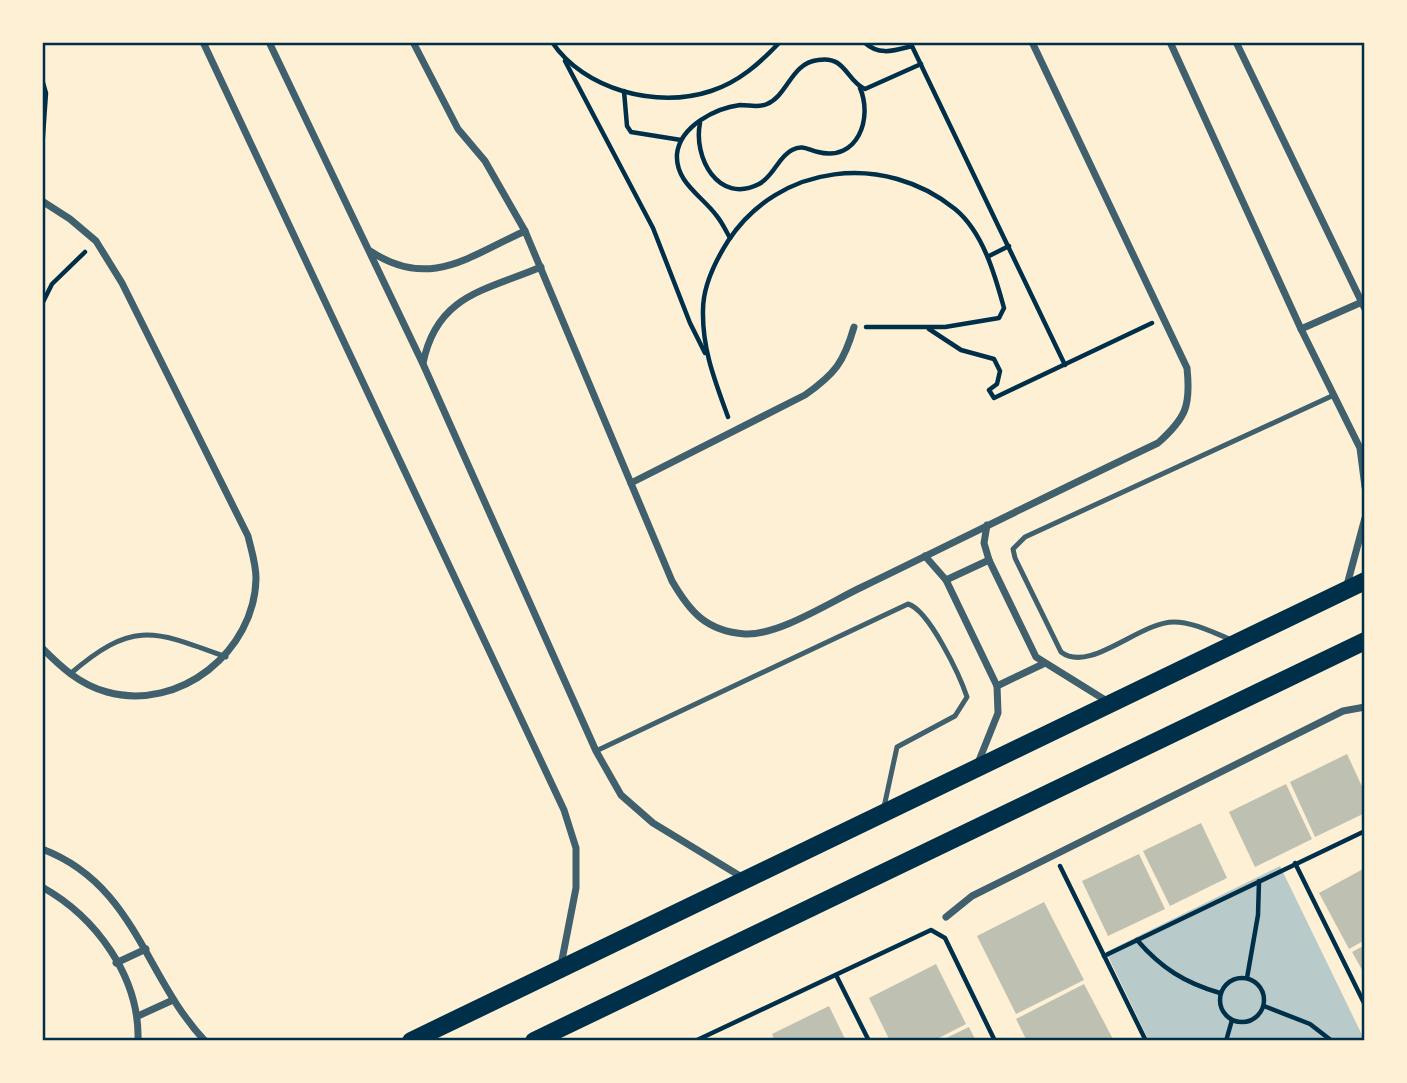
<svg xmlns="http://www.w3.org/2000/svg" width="1407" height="1083" viewBox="0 0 1407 1083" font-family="'PT Sans Narrow',sans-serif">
<rect width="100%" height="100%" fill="#fdf0d5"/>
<path fill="#b9caca" d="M1280 866 1365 1041H1149L1106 952Z"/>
<g fill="#bec0b2">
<path d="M1347 754 1365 793V813L1315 837 1290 782Z"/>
<path d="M1286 784 1312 839 1255 867 1229 812Z"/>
<path d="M1201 823 1227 878 1170 906 1143 851Z"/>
<path d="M1139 854 1165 909 1108 936 1082 881Z"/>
<path d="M1365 868V940L1349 949 1319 893Z"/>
<path d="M1044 902 1084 980 1016 1014 977 936Z"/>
<path d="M1365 945V975L1352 952Z"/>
<path d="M936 964 966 1024 933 1041H890L869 998Z"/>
<path d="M1084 984 1114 1041H1027L1016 1019Z"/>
<path d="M829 1006 846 1041H775L772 1034Z"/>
<path d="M969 1027 976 1041H940Z"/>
</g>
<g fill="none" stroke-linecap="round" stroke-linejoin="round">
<g stroke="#003049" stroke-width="4.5">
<path d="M552 42C584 90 657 109 711 91 739 82 760 63 780 42"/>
<path d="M864 42C879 56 893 51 912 46"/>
<path d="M910 42 1065 365"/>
<path d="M565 61 653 228 690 323 705 353"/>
<path d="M42 79 46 93 42 150"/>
<path d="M624 91 627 126 631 132 681 140"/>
<path d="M700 123C693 157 718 205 759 184 774 176 778 157 792 150 803 144 808 150 818 152 858 162 873 118 860 88"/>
<path d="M730 238C726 231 722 222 716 215 702 196 675 182 677 154 680 126 716 108 740 105 750 105 758 108 767 104 788 95 791 63 818 60 846 55 846 81 865 89L921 64"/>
<path d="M989 256 1009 246"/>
<path d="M42 304 52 284 85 252"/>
<path d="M929 329 961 350 994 359 1000 371 997 384 989 390 994 398 1152 323"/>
<path d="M728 417C715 381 702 349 703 310 703 286 716 260 728 241 779 163 885 152 955 209 983 232 995 275 1004 308L999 318 945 327H866"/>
<path d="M1295 863 1365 1005"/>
<path d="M1060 866 1146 1041"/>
<path d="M1137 940C1161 968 1185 983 1220 993"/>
<path d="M1104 956 1365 831"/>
<path d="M836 975 869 1041"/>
<circle cx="1242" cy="1000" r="22"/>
<path d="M1247 978 1258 915 1259 881"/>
<path d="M1264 1006 1310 1024 1332 1041"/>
<path d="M695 1041 931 930 945 938 995 1041"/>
<path d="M1226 1041 1232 1020"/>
</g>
<g stroke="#3f606c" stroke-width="5">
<path d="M1232 640C1214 633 1193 622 1174 622 1139 622 1090 674 1061 652L1015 558 1013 549 1025 537 1334 395"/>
<path d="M70 674C133 620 153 630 226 657"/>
<path d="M596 751 908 604C929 610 960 676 967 697L955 716 897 747 884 807"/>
</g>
<g stroke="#3f606c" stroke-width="7">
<path d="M203 42 564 810 576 848V888L561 965"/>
<path d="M269 42 423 364 596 751 621 795 653 823 745 879"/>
<path d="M413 42 458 129 485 161 525 231 672 581C690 612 706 631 745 634 778 636 832 601 862 587 961 539 1059 490 1158 443 1186 418 1191 406 1187 368L1032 42"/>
<path d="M1170 42 1301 329 1360 448 1365 487"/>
<path d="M1236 42 1365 309"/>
<path d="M42 201 70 219 96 241 122 283 248 536C251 549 256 564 256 578 255 651 180 712 107 692 80 685 61 667 42 648"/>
<path d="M370 251C429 290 468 257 525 231"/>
<path d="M1301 329 1362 302"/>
<path d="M423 363C437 295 484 291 541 267"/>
<path d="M631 483 805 395C835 374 844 362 854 327"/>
<path d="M987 525 984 543 989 560 1036 657 1110 703"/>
<path d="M925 556 946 580 997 686 998 713 978 763"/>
<path d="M946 580 989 560"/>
<path d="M1347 585 1365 518"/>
<path d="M997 686 1043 664"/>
<path d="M42 849C135 884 144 976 205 1041"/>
<path d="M42 887C96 917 140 977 138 1041"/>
<path d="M946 917 972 896 1343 711 1365 707"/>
<path d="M116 963 146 949"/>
<path d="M138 1016 173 1000"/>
</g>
<g stroke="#003049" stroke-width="18">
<path d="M411 1041 1365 581"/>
<path d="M534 1041 1365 641"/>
</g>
</g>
<rect width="1407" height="1083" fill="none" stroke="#fdf0d5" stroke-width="88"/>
<rect x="44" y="44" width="1319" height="995" fill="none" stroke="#003049" stroke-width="2.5"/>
</svg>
